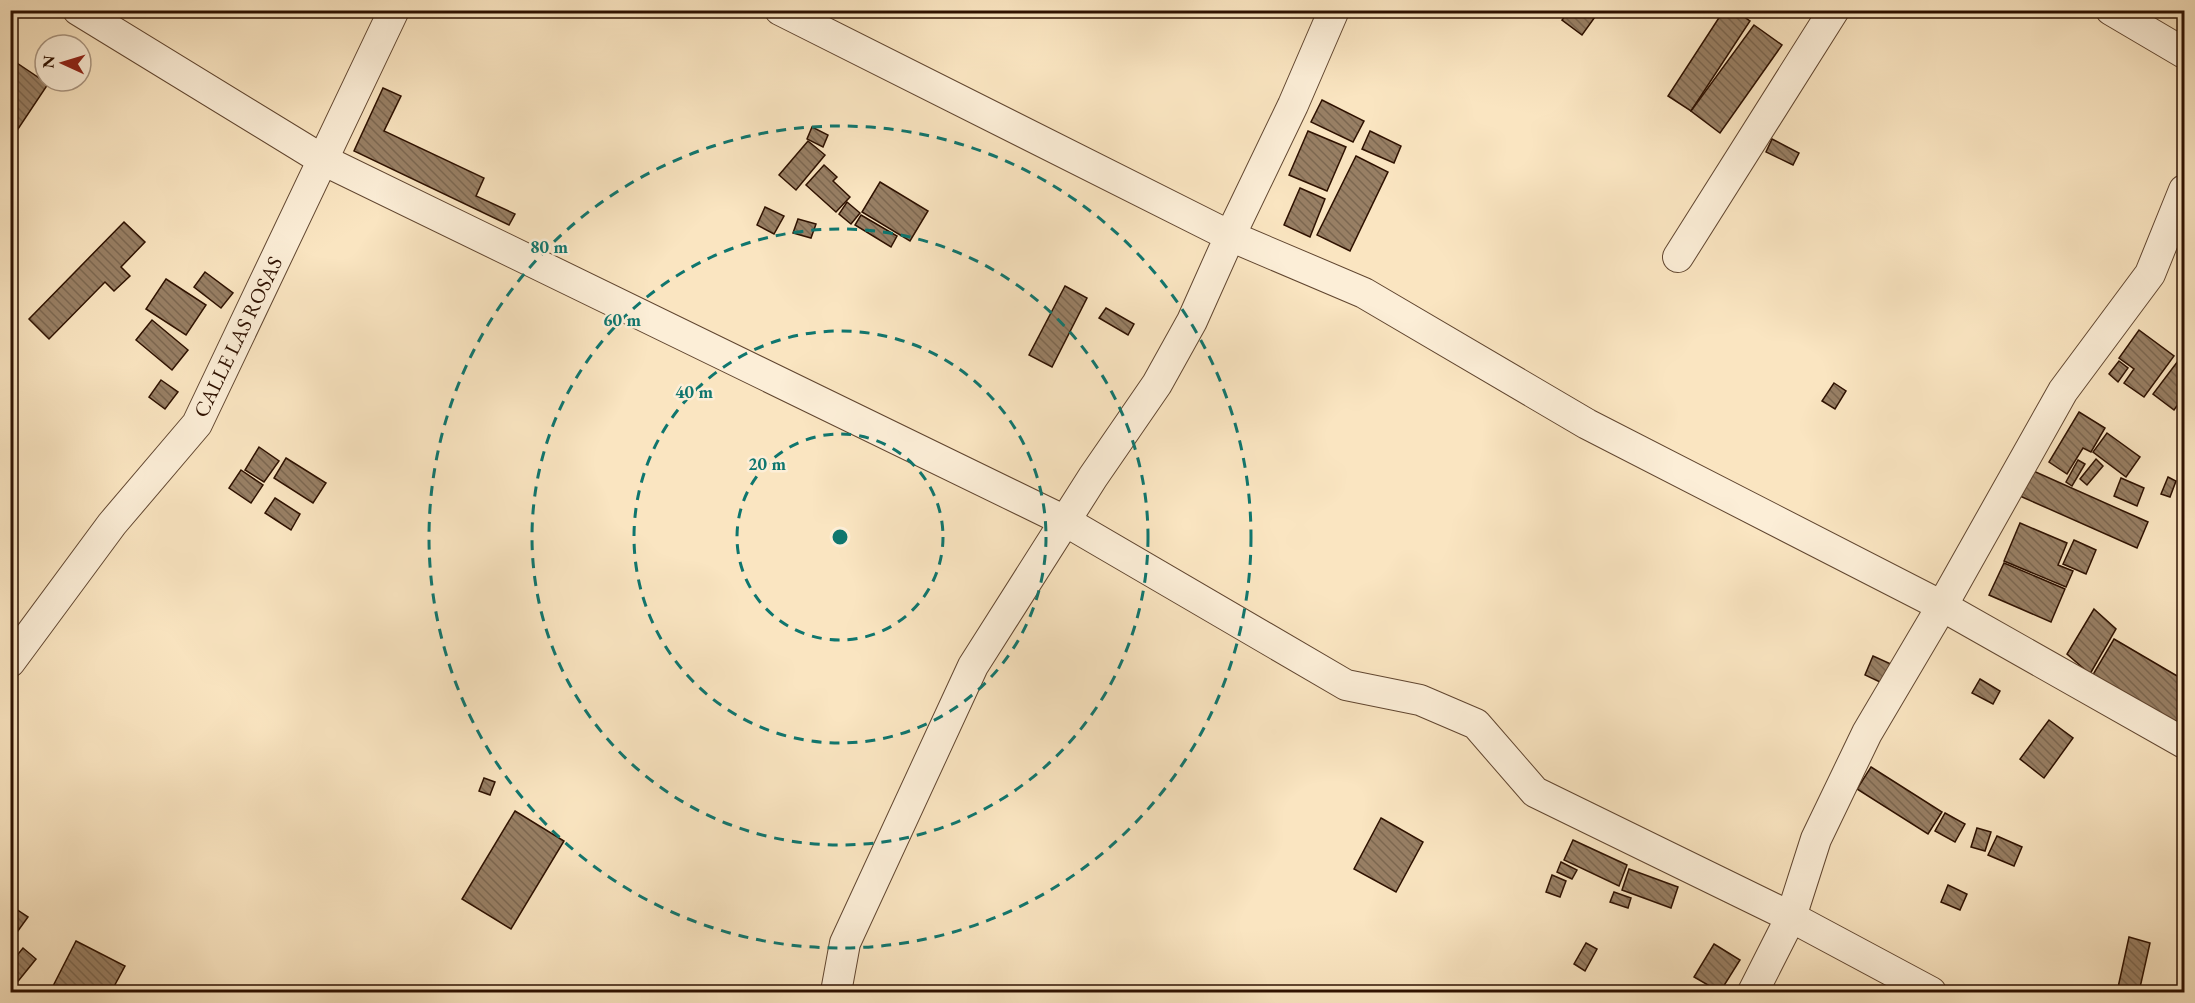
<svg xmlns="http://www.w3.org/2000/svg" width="2195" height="1003" viewBox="0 0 2195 1003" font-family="'EB Garamond',serif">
<defs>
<pattern id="building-back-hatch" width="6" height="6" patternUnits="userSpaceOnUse" patternTransform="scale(1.5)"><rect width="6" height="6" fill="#987f64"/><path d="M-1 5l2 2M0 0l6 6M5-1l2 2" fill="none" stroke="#7c6750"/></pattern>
</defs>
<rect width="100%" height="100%" fill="#fae5c1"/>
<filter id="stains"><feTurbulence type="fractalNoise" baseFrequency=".00333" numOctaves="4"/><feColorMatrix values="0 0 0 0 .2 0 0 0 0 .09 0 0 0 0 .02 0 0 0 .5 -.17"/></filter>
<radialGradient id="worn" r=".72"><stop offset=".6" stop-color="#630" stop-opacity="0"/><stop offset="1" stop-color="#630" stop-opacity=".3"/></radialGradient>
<g fill="url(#building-back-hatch)" stroke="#2e1100" stroke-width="1.5">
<path d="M1570 10H1600L1582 35 1562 20Z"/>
<path d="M1724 10H1734L1750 21 1691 111 1668 96Z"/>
<path d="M1754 25 1782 45 1720 133 1691 111Z"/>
<path d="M11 59 48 84 10 141V61Z"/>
<path d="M383 88 401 96 384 131 484 178 476 196 515 214 509 225 354 151Z"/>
<path d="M1322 100 1364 121 1353 142 1311 122Z"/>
<path d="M812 127 828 135 823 147 807 139Z"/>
<path d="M1308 131 1346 147 1327 191 1289 175Z"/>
<path d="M1370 131 1401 146 1394 163 1362 149Z"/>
<path d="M1772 139 1799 153 1793 165 1766 152Z"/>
<path d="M808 141 825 155 796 190 779 175Z"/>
<path d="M1356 156 1388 172 1350 251 1317 235Z"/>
<path d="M824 165 837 177 833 181 850 197 836 212 806 185Z"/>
<path d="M880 182 928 211 910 241 862 212Z"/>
<path d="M1300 188 1325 199 1310 237 1284 225Z"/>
<path d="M847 202 860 213 851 224 839 214Z"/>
<path d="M765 207 784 216 774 234 757 225Z"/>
<path d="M861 215 897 236 891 247 855 225Z"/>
<path d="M798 219 816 224 811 238 793 233Z"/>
<path d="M124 222 145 242 121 267 130 276 114 291 105 282 49 339 29 319Z"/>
<path d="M205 272 233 293 221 308 194 287Z"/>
<path d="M166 279 206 305 186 335 146 309Z"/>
<path d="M1065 286 1087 298 1052 367 1029 355Z"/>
<path d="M1106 308 1134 324 1128 335 1099 318Z"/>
<path d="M152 320 188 350 172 370 136 340Z"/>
<path d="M2139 330 2174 356 2144 397 2124 383 2134 369 2119 358Z"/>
<path d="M2184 353V396L2174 410 2153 394Z"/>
<path d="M2119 361 2128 368 2118 382 2109 374Z"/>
<path d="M161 380 178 392 165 409 149 397Z"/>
<path d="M1834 383 1846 391 1835 409 1822 401Z"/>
<path d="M2079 412 2105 428 2091 452 2083 448 2067 474 2049 462Z"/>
<path d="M2107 433 2140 457 2126 477 2093 452Z"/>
<path d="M259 447 279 461 264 482 245 470Z"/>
<path d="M286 458 326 483 313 503 274 478Z"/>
<path d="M2096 459 2103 466 2087 485 2080 479Z"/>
<path d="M2078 460 2085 464 2072 486 2066 482Z"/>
<path d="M241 470 263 485 251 503 229 488Z"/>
<path d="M2031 470 2148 522 2137 548 2020 496Z"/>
<path d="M2168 477 2176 481 2170 497 2161 494Z"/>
<path d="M2121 478 2144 488 2137 506 2114 496Z"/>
<path d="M275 498 300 514 291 530 265 513Z"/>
<path d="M2020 523 2067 543 2058 565 2073 571 2066 587 2004 561Z"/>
<path d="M2074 540 2096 550 2086 574 2063 564Z"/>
<path d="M2004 563 2065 589 2051 622 1989 595Z"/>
<path d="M2094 609 2116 629 2090 674 2067 654Z"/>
<path d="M2114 639 2184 680V739L2088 683Z"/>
<path d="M1873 656 1891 664 1882 683 1865 675Z"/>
<path d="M1980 679 2000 691 1993 704 1972 693Z"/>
<path d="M2049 720 2073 738 2044 778 2020 759Z"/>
<path d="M1871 767 1942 812 1928 834 1857 789Z"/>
<path d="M484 778 495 782 490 795 479 791Z"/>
<path d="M515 811 564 841 511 929 462 899Z"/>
<path d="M1945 813 1965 824 1955 842 1935 831Z"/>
<path d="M1381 818 1423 842 1396 892 1354 869Z"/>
<path d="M1977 828 1991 832 1985 851 1971 847Z"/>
<path d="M1997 836 2022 847 2014 866 1988 855Z"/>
<path d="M1573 840 1627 865 1619 886 1564 860Z"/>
<path d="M1561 862 1577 870 1572 879 1557 872Z"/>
<path d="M1629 869 1678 887 1671 908 1622 890Z"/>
<path d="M1552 875 1566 881 1560 897 1546 892Z"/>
<path d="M1948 885 1967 894 1960 910 1941 902Z"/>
<path d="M1614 892 1631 898 1628 908 1610 902Z"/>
<path d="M10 905 28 917 10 942Z"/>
<path d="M2129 937 2150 943 2139 992H2117Z"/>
<path d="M76 941 125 966 111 992H50Z"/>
<path d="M1586 943 1597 949 1585 971 1574 964Z"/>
<path d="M1714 944 1740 960 1720 992 1694 977Z"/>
<path d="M23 948 36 959 15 985 10 981V964Z"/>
</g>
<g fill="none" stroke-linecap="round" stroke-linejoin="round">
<defs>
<g id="street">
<path d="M78 10 323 160 1065 521 1346 685 1420 700 1476 724 1535 792 1791 917 1931 992"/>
<path d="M780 10 1230 236 1192 321 1157 384 1093 477 973 666 845 943 836 992"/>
<path d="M1334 10 1293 105 1230 236 1364 293 1587 424 1942 606 2184 743"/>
<path d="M2111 10 2184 53"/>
<path d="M1678 257 1834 10"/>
<path d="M10 662 112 524 197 424 394 10"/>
<path d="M1753 992 1791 917 1816 839 1867 733 1942 606 2063 391 2150 274 2184 190"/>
</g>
</defs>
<use href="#street" stroke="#614630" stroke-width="32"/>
<use href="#street" stroke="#fceed7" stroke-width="30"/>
</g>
<g fill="none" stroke="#0f766e" stroke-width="3" stroke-dasharray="10 8">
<circle cx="840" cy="537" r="103"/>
<circle cx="840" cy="537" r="206"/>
<circle cx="840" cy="537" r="308"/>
<circle cx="840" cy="537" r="411"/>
</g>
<g text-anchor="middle" stroke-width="5" stroke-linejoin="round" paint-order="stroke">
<g font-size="21" fill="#2e1100" stroke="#fceed7">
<text transform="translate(238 337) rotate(-64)" y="7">CALLE LAS ROSAS</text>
</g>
</g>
<circle cx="840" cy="537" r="9" fill="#0f766e" stroke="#fceed7" stroke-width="3"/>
<g font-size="18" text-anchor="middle" font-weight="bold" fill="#0f766e" stroke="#fceed7" stroke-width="5" stroke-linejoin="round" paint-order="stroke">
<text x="549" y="253">80 m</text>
<text x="622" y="326">60 m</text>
<text x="694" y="398">40 m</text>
<text x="767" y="470">20 m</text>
</g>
<rect width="2195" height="1003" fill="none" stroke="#fae5c1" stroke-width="36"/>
<rect x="12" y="12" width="2171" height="979" fill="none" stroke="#2e1100" stroke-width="3"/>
<rect x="18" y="18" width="2159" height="967" fill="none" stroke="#2e1100" stroke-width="1.5"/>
<g transform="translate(63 63) rotate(274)"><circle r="28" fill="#fceed7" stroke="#aa9681" stroke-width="1.5"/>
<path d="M0-4.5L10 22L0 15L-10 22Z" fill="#8f2418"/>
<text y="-9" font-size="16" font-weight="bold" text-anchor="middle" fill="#2e1100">N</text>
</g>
<rect width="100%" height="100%" filter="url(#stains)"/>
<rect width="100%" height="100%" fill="url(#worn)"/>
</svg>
